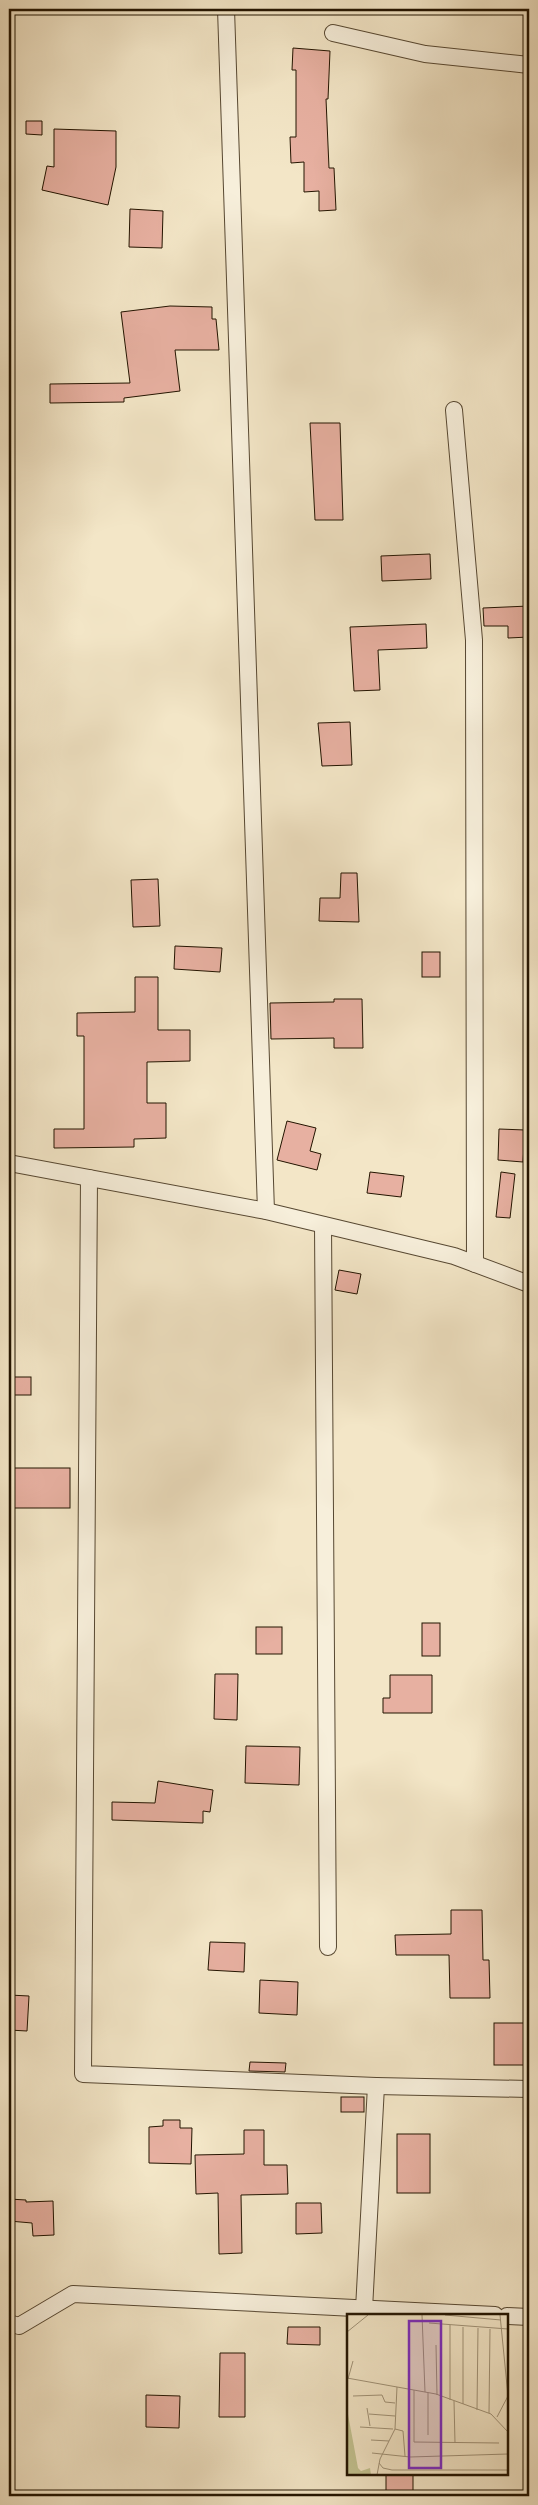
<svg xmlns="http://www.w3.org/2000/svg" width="538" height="2505" viewBox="0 0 538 2505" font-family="Alegreya,serif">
<rect width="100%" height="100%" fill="#f3e6c7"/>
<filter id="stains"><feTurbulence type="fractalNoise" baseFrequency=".004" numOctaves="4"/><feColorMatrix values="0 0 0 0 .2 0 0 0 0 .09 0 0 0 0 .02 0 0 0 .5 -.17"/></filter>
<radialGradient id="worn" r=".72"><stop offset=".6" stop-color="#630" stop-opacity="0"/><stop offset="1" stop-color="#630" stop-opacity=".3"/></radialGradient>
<g fill="#e7b0a1" stroke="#231400">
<path d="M293 48 330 51 328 99H326L329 168H334L336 210 319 211V191L304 192V162L291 163 290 137H296V70H292Z"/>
<path d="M26 121H42V135L26 134Z"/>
<path d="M54 129 116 131V167L108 205 42 190 47 166 54 167Z"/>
<path d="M130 209 163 211 162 248 129 247Z"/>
<path d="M170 306 212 307V319H216L219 350H175L180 391 124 398V402L50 403V384L130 383 121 312Z"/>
<path d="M310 423H340L343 520H315Z"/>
<path d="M430 554 431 579 382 581 381 556Z"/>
<path d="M529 606V637L508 638V626H484L483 608Z"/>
<path d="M426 624 427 648 378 650 380 690 354 691 350 627Z"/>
<path d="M350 722 352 765 322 766 318 723Z"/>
<path d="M341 873H357L359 922 319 921 320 898H340Z"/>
<path d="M158 879 160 926 133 927 131 880Z"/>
<path d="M175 946 222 948 220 972 174 969Z"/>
<rect x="422" y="952" width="18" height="25"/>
<path d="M135 977H158V1030H190V1061L147 1062V1103H166V1138L134 1139V1147L54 1148V1129H84V1036H77V1013L135 1012Z"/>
<path d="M334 999H362L363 1048H334V1038L271 1039 270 1003 334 1002Z"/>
<path d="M287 1121 316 1128 310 1151 321 1154 317 1170 277 1160Z"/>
<path d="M499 1129 525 1130 523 1162 498 1160Z"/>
<path d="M370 1172 404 1176 401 1197 367 1193Z"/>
<path d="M501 1172 515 1174 510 1218 496 1217Z"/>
<path d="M339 1270 361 1274 357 1294 335 1290Z"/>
<rect x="9" y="1377" width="22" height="18"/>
<rect x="9" y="1468" width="61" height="40"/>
<rect x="422" y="1623" width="18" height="33"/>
<rect x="256" y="1627" width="26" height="27"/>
<path d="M215 1674H238L237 1720 214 1719Z"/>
<path d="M390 1675H432V1713H383V1698H390Z"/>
<path d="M246 1746 300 1747 299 1785 245 1783Z"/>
<path d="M158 1781 213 1790 210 1812 203 1811V1823L112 1820V1802L155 1803Z"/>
<path d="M451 1910H482L483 1960H489L490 1998H450L449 1955H396L395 1935 451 1934Z"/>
<path d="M210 1942 245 1943 244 1972 208 1970Z"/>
<path d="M260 1980 298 1982 297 2015 259 2013Z"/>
<path d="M9 1995 29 1996 27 2031 9 2030Z"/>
<rect x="494" y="2023" width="30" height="42"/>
<path d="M250 2062 286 2063 285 2072 249 2071Z"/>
<rect x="341" y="2097" width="23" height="15"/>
<path d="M163 2120H180V2128H192L191 2164 149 2163V2127L163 2126Z"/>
<path d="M244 2130H264V2165H287L288 2194 241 2195 242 2253 219 2254 218 2193 196 2194 195 2155 244 2154Z"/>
<rect x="397" y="2134" width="33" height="59"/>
<path d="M9 2199 26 2200V2202L53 2201 54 2235 33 2236 32 2223 9 2221Z"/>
<path d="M296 2203H321L322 2233 296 2234Z"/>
<path d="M288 2327H320V2345L287 2344Z"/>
<path d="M220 2353H245V2417H219Z"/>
<path d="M146 2395 180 2396 179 2428 146 2427Z"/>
<rect x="386" y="2474" width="27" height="22"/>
</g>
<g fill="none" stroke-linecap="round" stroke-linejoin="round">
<defs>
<g id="street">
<path d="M226 9 266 1211"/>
<path d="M333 33 425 54 529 65"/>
<path d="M454 410 474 640 475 1264"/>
<path d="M9 1163 266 1211 454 1256 529 1284"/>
<path d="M89 1178 83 2074 376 2086 529 2089"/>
<path d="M323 1225 328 1947"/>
<path d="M364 2309 376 2086"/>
<path d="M507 2316 529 2317"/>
<path d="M9 2323 19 2326 73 2294 495 2315"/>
</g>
</defs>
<use href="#street" stroke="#574832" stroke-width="18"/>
<use href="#street" stroke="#f7efdb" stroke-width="16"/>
</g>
<g transform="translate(347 2314)">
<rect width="161" height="161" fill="#f3e6c7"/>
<path d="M0 95 11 154 14 157 23 154 24 161H0Z" fill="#c3c391"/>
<path fill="none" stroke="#a09277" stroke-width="1" d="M75 1 78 78M98 1 154 6M82 9 161 15M103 11V86M0 18 21 1M89 31 90 81M0 64 89 80 144 100 161 118M1 65 6 47M67 76V128L152 129M81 79V121M6 82 35 81 38 88 48 89M94 82V129M107 87 108 129M116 90V13M20 94 23 112M130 96 131 14M142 99 143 15M22 100 48 102M150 103 161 82 153 1M13 113 46 115M48 115 56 117 58 142M24 126 42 127 48 115 50 73M25 139 63 143 161 140M32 149 36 154 45 156H161M30 161 33 145 42 127"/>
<path fill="#7b2cbf" fill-opacity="0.15" stroke="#7b2cbf" stroke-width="2.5" d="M62 7H94V154H62Z"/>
<rect width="161" height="161" fill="none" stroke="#231400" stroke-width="2.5"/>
</g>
<rect width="538" height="2505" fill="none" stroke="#f3e6c7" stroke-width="30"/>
<rect x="10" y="10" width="518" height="2485" fill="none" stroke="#231400" stroke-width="2.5"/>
<rect x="15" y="15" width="508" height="2475" fill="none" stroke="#231400"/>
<rect width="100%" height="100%" filter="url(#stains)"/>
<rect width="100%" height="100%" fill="url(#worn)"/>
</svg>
